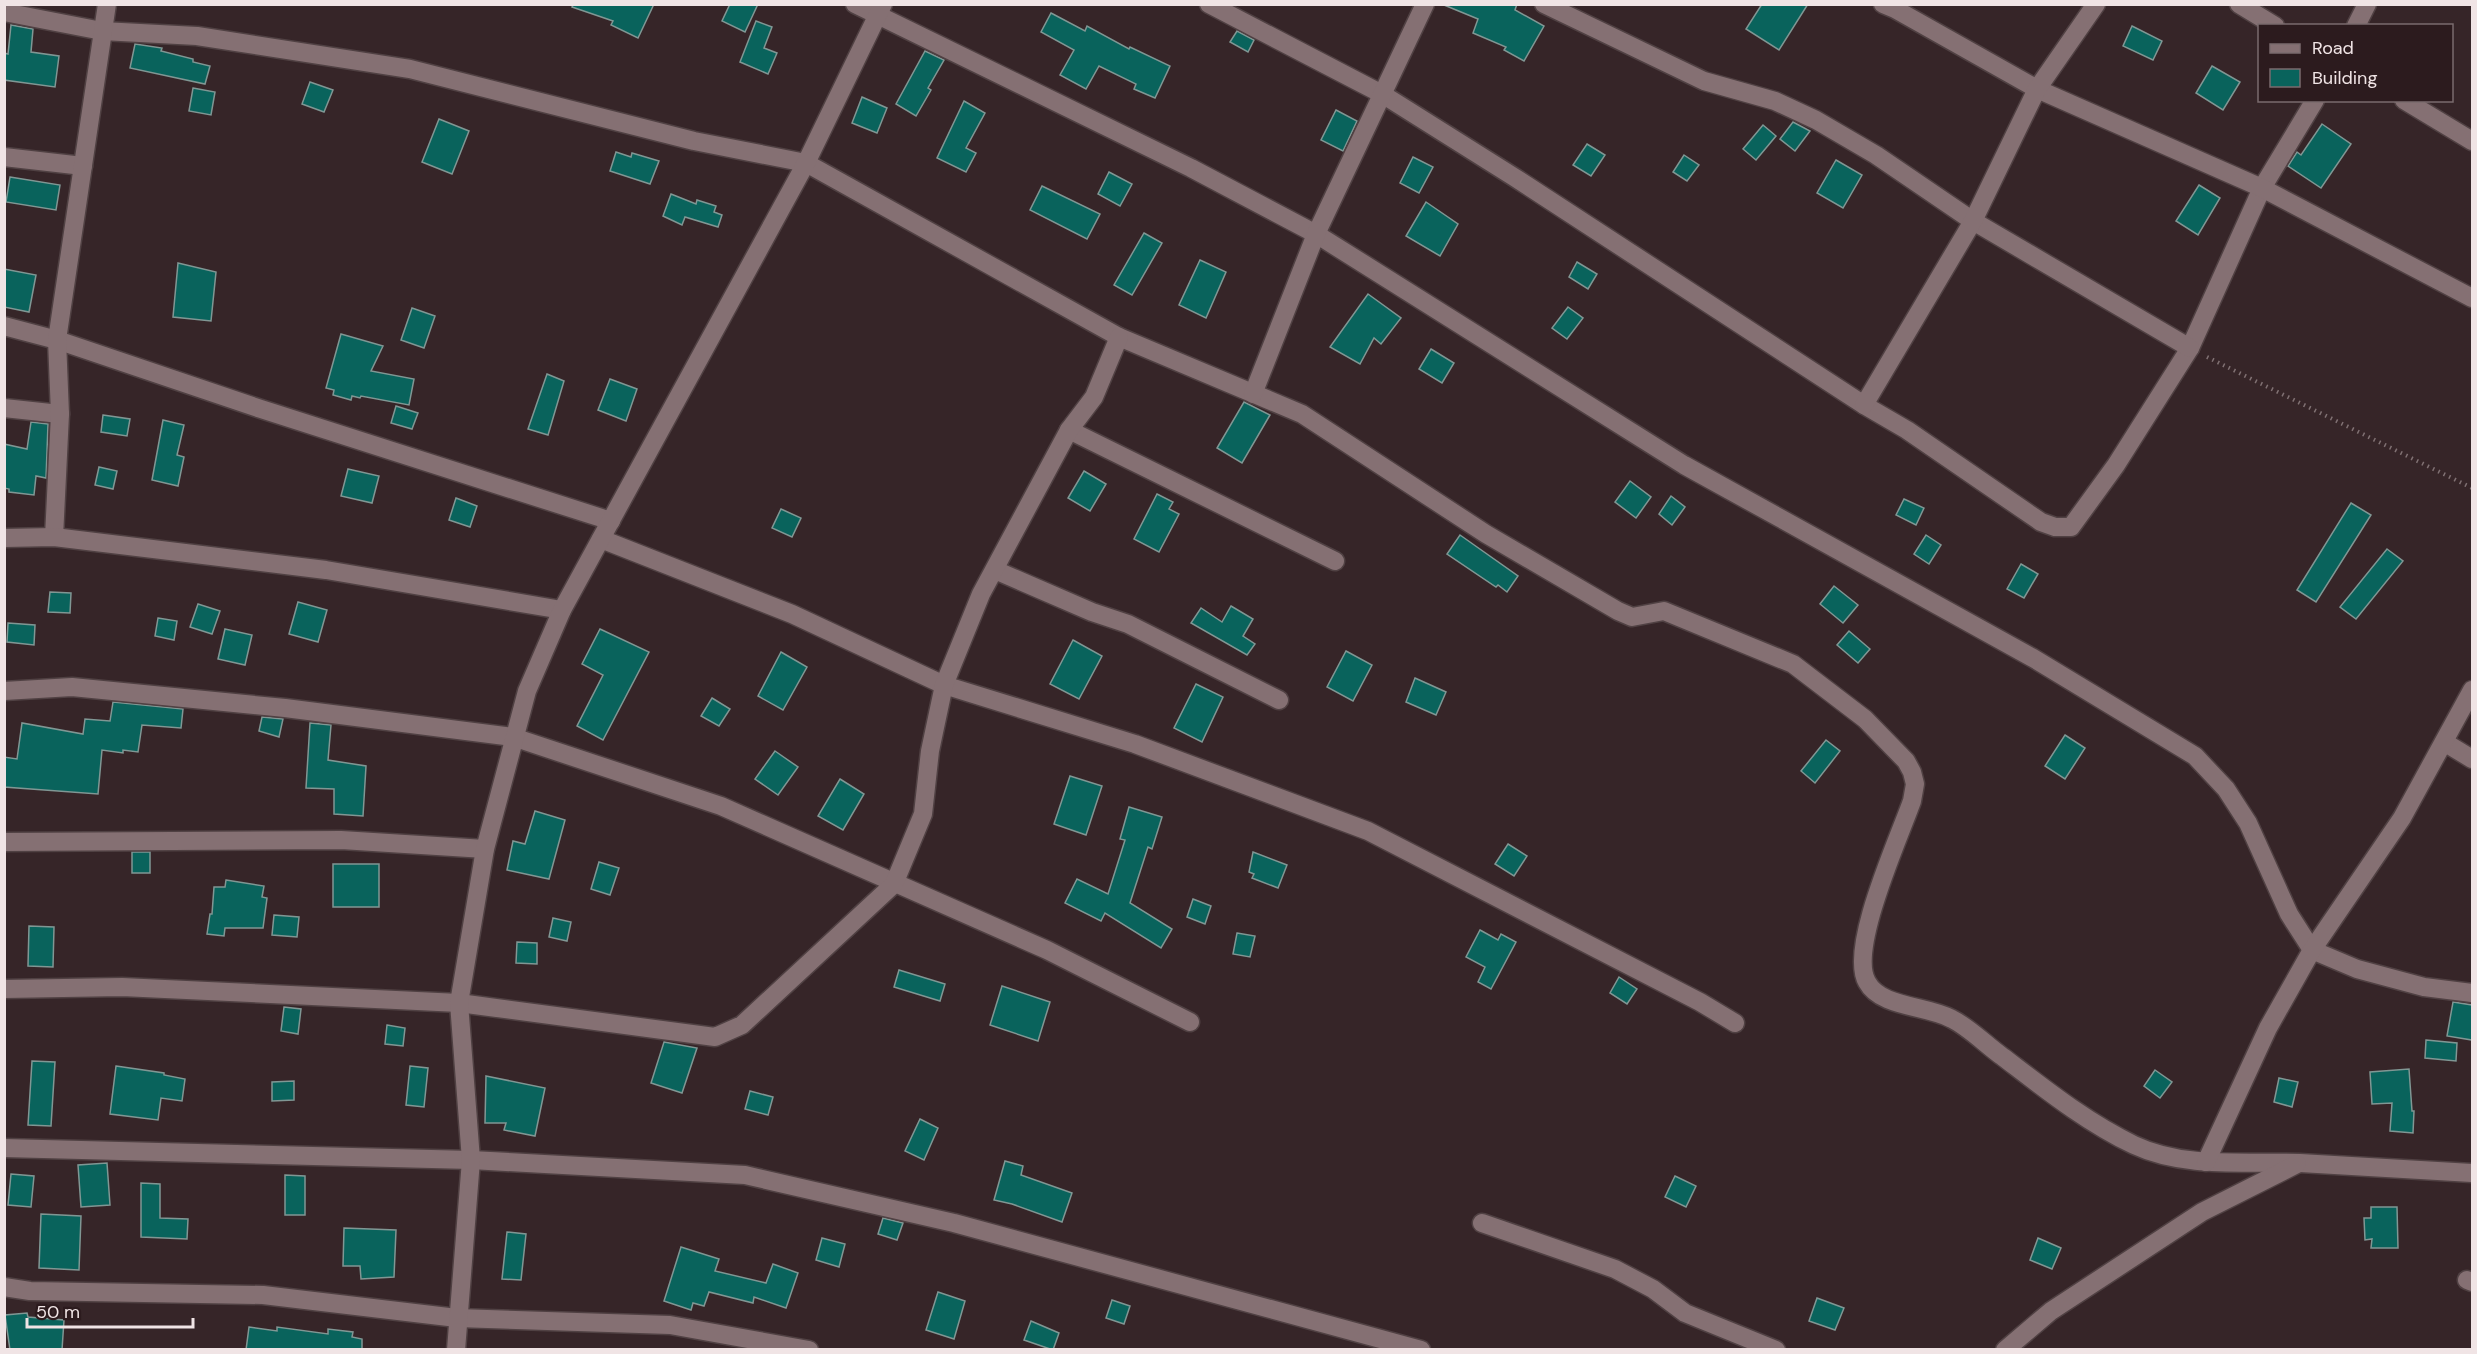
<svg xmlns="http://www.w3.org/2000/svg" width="2477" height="1354" viewBox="0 0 2477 1354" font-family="'DM Sans',sans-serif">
<rect width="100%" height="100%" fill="#362528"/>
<g fill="#09635c" stroke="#809794" stroke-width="1.5">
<path d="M573 4H654L638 38 611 25 613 21 572 7Z"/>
<path d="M730 4H758L745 32 722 21Z"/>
<path d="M1517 4 1515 10 1544 26 1524 61 1504 50 1506 47 1473 33 1478 19 1444 5Z"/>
<path d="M1762 4H1808L1779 50 1746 29Z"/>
<path d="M1051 13 1085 31 1087 26 1129 49 1130 47 1170 66 1155 98 1134 89 1136 84 1099 66 1086 89 1060 75 1074 50 1041 32Z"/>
<path d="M756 21 772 27 764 48 777 53 768 74 740 62Z"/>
<path d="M11 25 33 29 31 52 59 56 55 87 4 80V53L8 54Z"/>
<path d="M2132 26 2162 41 2153 60 2123 46Z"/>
<path d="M1237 31 1254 40 1248 52 1230 42Z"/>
<path d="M135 44 162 48 161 51 193 59V62L210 66 205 84 130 68Z"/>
<path d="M925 51 944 60 928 88 931 90 916 116 896 104Z"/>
<path d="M2212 66 2240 82 2223 110 2196 93Z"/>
<path d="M310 82 333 90 324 112 302 104Z"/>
<path d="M193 88 215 92 211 115 189 111Z"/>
<path d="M862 97 887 108 877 133 852 123Z"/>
<path d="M964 101 985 113 966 148 976 153 966 172 937 158Z"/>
<path d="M1336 110 1357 121 1343 151 1321 140Z"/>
<path d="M439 119 469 131 452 174 422 162Z"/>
<path d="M1793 122 1810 131 1795 151 1780 139Z"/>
<path d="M2322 124 2351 144 2321 188 2288 166 2297 152 2301 155Z"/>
<path d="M1763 125 1776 136 1756 160 1743 149Z"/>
<path d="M1587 144 1605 155 1591 176 1573 165Z"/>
<path d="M616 152 631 157 632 153 659 161 650 184 610 171Z"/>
<path d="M1684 155 1699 165 1687 181 1673 172Z"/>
<path d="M1413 157 1433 167 1419 193 1400 183Z"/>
<path d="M1836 160 1862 175 1843 208 1817 193Z"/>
<path d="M1109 172 1132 184 1120 206 1098 194Z"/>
<path d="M10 177 60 185 56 210 6 202Z"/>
<path d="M2199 185 2220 198 2198 235 2176 221Z"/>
<path d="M1042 186 1100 214 1087 239 1030 210Z"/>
<path d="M671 194 696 204 697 200 716 206 714 212 722 215 718 227 685 217 682 225 663 216Z"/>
<path d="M1426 202 1458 224 1440 256 1406 236Z"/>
<path d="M1144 233 1162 243 1132 295 1114 285Z"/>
<path d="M1200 260 1226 272 1206 318 1179 305Z"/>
<path d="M1577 262 1597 274 1588 289 1569 277Z"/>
<path d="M178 263 216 272 211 321 173 317Z"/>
<path d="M4 269 36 275 29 312 4 307Z"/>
<path d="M1368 294 1401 318 1381 344 1374 338 1360 364 1330 347Z"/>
<path d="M1568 307 1583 318 1567 339 1552 328Z"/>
<path d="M412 308 435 316 424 348 401 340Z"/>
<path d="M341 334 383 346 371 371 414 379 409 405 361 396 360 398 352 396 351 400 333 395 334 390 326 388Z"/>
<path d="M1431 349 1454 363 1442 383 1419 369Z"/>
<path d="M547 374 564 381 548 435 528 429Z"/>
<path d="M610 379 637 389 626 421 598 410Z"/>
<path d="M1244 402 1270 415 1242 463 1217 448Z"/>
<path d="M396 406 418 413 412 429 391 423Z"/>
<path d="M103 415 130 419 127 436 101 432Z"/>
<path d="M163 420 184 425 177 455 184 457 178 486 152 480Z"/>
<path d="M31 422 48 424 46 478 36 476 34 495 9 492V489L4 488V444L27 449Z"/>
<path d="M99 467 117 471 113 489 95 485Z"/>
<path d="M348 469 379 476 372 503 341 496Z"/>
<path d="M1084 471 1106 484 1090 511 1068 498Z"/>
<path d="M1630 481 1651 497 1636 518 1615 502Z"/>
<path d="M1157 494 1173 502 1169 509 1179 514 1159 552 1134 539Z"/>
<path d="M1671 496 1685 507 1672 525 1659 514Z"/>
<path d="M456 498 477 506 470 527 449 520Z"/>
<path d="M1904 499 1924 508 1916 525 1896 515Z"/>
<path d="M2351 503 2371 515 2316 602 2297 590Z"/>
<path d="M781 509 801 518 792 537 772 528Z"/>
<path d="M1460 535 1518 576 1507 592 1498 585 1496 587 1447 554Z"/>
<path d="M1926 535 1941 545 1929 564 1914 554Z"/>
<path d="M2387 549 2403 561 2356 619 2340 607Z"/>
<path d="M2021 564 2038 574 2024 598 2007 589Z"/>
<path d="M1834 586 1858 605 1843 623 1820 604Z"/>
<path d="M50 592 71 593 70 613 48 612Z"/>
<path d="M298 602 327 610 318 642 289 634Z"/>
<path d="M198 604 220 611 212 634 190 627Z"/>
<path d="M1231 606 1253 619 1243 636 1255 644 1247 655 1191 623 1201 608 1222 622Z"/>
<path d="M158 618 177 621 174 640 155 636Z"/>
<path d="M8 623 35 625 34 645 7 642Z"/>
<path d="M225 629 252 635 245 665 218 659Z"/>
<path d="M600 629 649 652 603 740 577 726 603 675 582 664Z"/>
<path d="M1849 631 1870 649 1858 663 1837 645Z"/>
<path d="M1073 640 1102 656 1079 699 1050 684Z"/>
<path d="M1346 651 1372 665 1353 701 1327 687Z"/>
<path d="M781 652 807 667 783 710 758 696Z"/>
<path d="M1415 678 1446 692 1436 715 1406 702Z"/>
<path d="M1196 684 1223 697 1202 742 1174 728Z"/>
<path d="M712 698 730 709 719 726 701 716Z"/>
<path d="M113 702 183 709 181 728 142 725 138 752 123 750V753L102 750 98 794 4 787V757L17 759 22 723 83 734 85 719 110 721Z"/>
<path d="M262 717 283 719 279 737 259 731Z"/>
<path d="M310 723 331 725 328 760 366 766 363 816 334 814V789L306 788Z"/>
<path d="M2065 735 2085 748 2065 779 2045 766Z"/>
<path d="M1826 740 1840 751 1815 783 1801 771Z"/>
<path d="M775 751 798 767 778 795 755 779Z"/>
<path d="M1070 776 1102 786 1086 835 1054 824Z"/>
<path d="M840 779 864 794 843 830 818 816Z"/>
<path d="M1129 807 1162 817 1152 849 1148 847 1130 903 1172 929 1161 948 1105 913 1101 921 1065 903 1077 879 1108 894 1125 840 1120 839Z"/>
<path d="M535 811 565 820 549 879 507 870 513 841 525 844Z"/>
<path d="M1508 844 1527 856 1514 876 1495 864Z"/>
<rect x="132" y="852" width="18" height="21"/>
<path d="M1253 852 1287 865 1278 888 1252 878 1254 874 1249 872Z"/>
<path d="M599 862 619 868 610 895 591 889Z"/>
<rect x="333" y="864" width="46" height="43"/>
<path d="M226 880 264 886 262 897 267 898 263 928H225L224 936 207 934 210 914H212L214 887H225Z"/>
<path d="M1193 899 1211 906 1205 924 1187 917Z"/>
<path d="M274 915 299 917 297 937 272 935Z"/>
<path d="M553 918 571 922 567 941 549 937Z"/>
<path d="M29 926 54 927 53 967 28 966Z"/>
<path d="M1480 930 1498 940 1501 934 1516 942 1491 989 1478 982 1485 967 1466 957Z"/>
<path d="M1237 933 1255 936 1250 957 1233 954Z"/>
<path d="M517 942 537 943V964L516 963Z"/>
<path d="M899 970 945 984 940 1001 894 987Z"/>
<path d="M1619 977 1637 989 1627 1004 1610 993Z"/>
<path d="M1002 986 1050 1002 1038 1041 990 1025Z"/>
<path d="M2453 1002 2472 1005V1040L2447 1036Z"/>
<path d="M284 1007 301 1009 298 1034 281 1031Z"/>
<path d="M387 1025 405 1028 403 1046 385 1044Z"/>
<path d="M2426 1040 2457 1043 2456 1061 2425 1058Z"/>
<path d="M664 1042 697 1048 682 1093 651 1083Z"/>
<path d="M32 1061 55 1062 51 1126 28 1125Z"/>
<path d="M116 1066 164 1073V1075L185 1079 182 1101 161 1098 158 1120 110 1114Z"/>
<path d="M410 1066 428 1068 424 1107 406 1105Z"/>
<path d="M2409 1069 2412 1111H2414L2413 1133 2390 1131 2392 1103 2372 1104 2370 1072Z"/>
<path d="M2155 1070 2172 1082 2160 1098 2144 1086Z"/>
<path d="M486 1076 545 1088 535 1136 504 1130 506 1123H485Z"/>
<path d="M2279 1078 2298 1082 2292 1107 2274 1102Z"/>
<path d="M294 1081V1100L272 1101V1082Z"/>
<path d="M750 1091 773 1097 768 1115 745 1109Z"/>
<path d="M920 1119 938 1128 924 1160 905 1151Z"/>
<path d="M1005 1161 1023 1166 1021 1175 1072 1193 1062 1222 1012 1204 994 1200Z"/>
<path d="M107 1163 110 1205 81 1207 78 1165Z"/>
<path d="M11 1174 34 1176 31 1207 8 1205Z"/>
<path d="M285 1175 305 1176V1215H285Z"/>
<path d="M1675 1176 1696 1186 1686 1207 1665 1197Z"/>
<path d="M141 1183 160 1184V1218L188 1219 187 1239 141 1237Z"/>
<path d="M2371 1207H2397L2398 1248H2371L2372 1239 2365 1240 2364 1218H2371Z"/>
<path d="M41 1214 81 1216 79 1270 39 1268Z"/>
<path d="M883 1218 903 1223 897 1240 878 1234Z"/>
<path d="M344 1228 396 1230 394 1277 361 1279 360 1266H343Z"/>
<path d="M507 1232 526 1234 521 1280 502 1279Z"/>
<path d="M822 1238 845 1244 839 1267 816 1260Z"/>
<path d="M2038 1238 2061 1248 2052 1269 2030 1260Z"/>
<path d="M681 1247 719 1259 715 1271 766 1283 773 1264 798 1273 786 1308 754 1297 753 1303 709 1292 704 1306 693 1303 691 1310 664 1301Z"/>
<path d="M938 1292 965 1301 954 1339 926 1330Z"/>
<path d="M1817 1298 1844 1308 1835 1330 1809 1321Z"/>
<path d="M1112 1300 1130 1306 1124 1324 1106 1318Z"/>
<path d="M27 1313 28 1317 64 1320 62 1350H10L5 1315Z"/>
<path d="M1031 1321 1059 1333 1053 1350 1024 1340Z"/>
<path d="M249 1327 277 1331V1327L328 1334V1329L353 1332 352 1337 362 1339V1350H246Z"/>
</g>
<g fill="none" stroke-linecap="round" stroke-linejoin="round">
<defs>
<g id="minor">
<path d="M855 4 1191 168 1316 234 1684 465 2033 658 2195 756 2226 789 2248 823 2289 914 2312 950 2357 969 2424 987 2472 993"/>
<path d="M1209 4 1382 94 1514 177 1864 405 1907 430 2041 522 2055 527H2071L2116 465 2190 348 2262 188 2315 100"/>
<path d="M1544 4 1704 81 1775 101 1816 120 1876 155 1973 221 2190 348"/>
<path d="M1883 4 1895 9 2037 89 2262 188 2472 298"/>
<path d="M2239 4 2275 26"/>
<path d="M4 12 102 31 197 36 410 69 694 141 806 163 1119 337 1302 414 1486 534 1618 611 1632 617 1664 611 1793 664 1865 719 1906 761 1912 772 1915 784 1912 801C1899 838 1848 949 1867 982 1881 1008 1926 1005 1952 1019 1970 1028 1986 1045 2003 1057 2045 1089 2086 1122 2134 1145 2185 1169 2246 1161 2300 1163 2358 1166 2415 1170 2472 1173"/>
<path d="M2356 26 2367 4"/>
<path d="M2404 100 2472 141"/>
<path d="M4 157 83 166"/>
<path d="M4 326 57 340 261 409 611 521"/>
<path d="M1253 394 1316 234 1425 4"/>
<path d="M1864 405 1973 221 2037 89 2096 4"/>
<path d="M4 408 60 414"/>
<path d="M1069 430 1335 561"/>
<path d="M54 537 60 414 57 340 107 4"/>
<path d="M4 538 54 537 326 570 562 610"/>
<path d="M601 539 792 614 944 685 1135 744 1368 831 1700 1002 1735 1023"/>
<path d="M995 570 1092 612 1128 624 1279 700"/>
<path d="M4 691 72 687 285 708 513 737 721 806 1047 950 1190 1022"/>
<path d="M2444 742 2472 759"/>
<path d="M4 842 341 840 485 849"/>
<path d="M4 989 122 987 459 1003 715 1037 742 1025 894 884 923 814 930 751 944 685 981 594 1069 430 1094 397 1119 337"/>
<path d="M4 1148 471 1160 745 1175 954 1223 1421 1350"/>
<path d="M2206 1162 2268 1028 2312 950 2402 818 2472 690"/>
<path d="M1482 1223 1615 1269 1653 1289 1685 1313 1776 1350"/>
<path d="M2467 1280 2472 1282"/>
<path d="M4 1287 30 1291 263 1295 457 1318 670 1325 809 1350"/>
<path d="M456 1350 471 1160 459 1003 485 849 527 691 562 610 806 163 883 4"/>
<path d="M2005 1350 2051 1311 2202 1212 2297 1164"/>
</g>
</defs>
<use href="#minor" stroke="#504143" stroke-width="21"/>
<path stroke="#807173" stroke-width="4" stroke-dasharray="1.5 4.5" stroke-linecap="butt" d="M2207 357 2472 488"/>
<use href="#minor" stroke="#857073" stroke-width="18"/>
</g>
<rect width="2477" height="1354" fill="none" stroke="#f0e4e5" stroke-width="12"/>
<rect x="2258" y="24" width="195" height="78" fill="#2c1b1e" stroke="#7a6b6e" stroke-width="1.5"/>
<rect x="2270" y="44" width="30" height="9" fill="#857073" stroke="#7a6b6e" stroke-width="1.5"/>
<text x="2312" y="54" font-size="18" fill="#f0e4e5">Road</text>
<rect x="2270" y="69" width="30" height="18" fill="#09635c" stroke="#7a6b6e" stroke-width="1.5"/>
<text x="2312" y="84" font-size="18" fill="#f0e4e5">Building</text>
<path d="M27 1318v9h166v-9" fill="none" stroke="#f0e4e5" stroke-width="3"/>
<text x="36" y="1318" font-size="18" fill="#f0e4e5" stroke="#2c1b1e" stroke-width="4.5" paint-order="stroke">50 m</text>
</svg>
